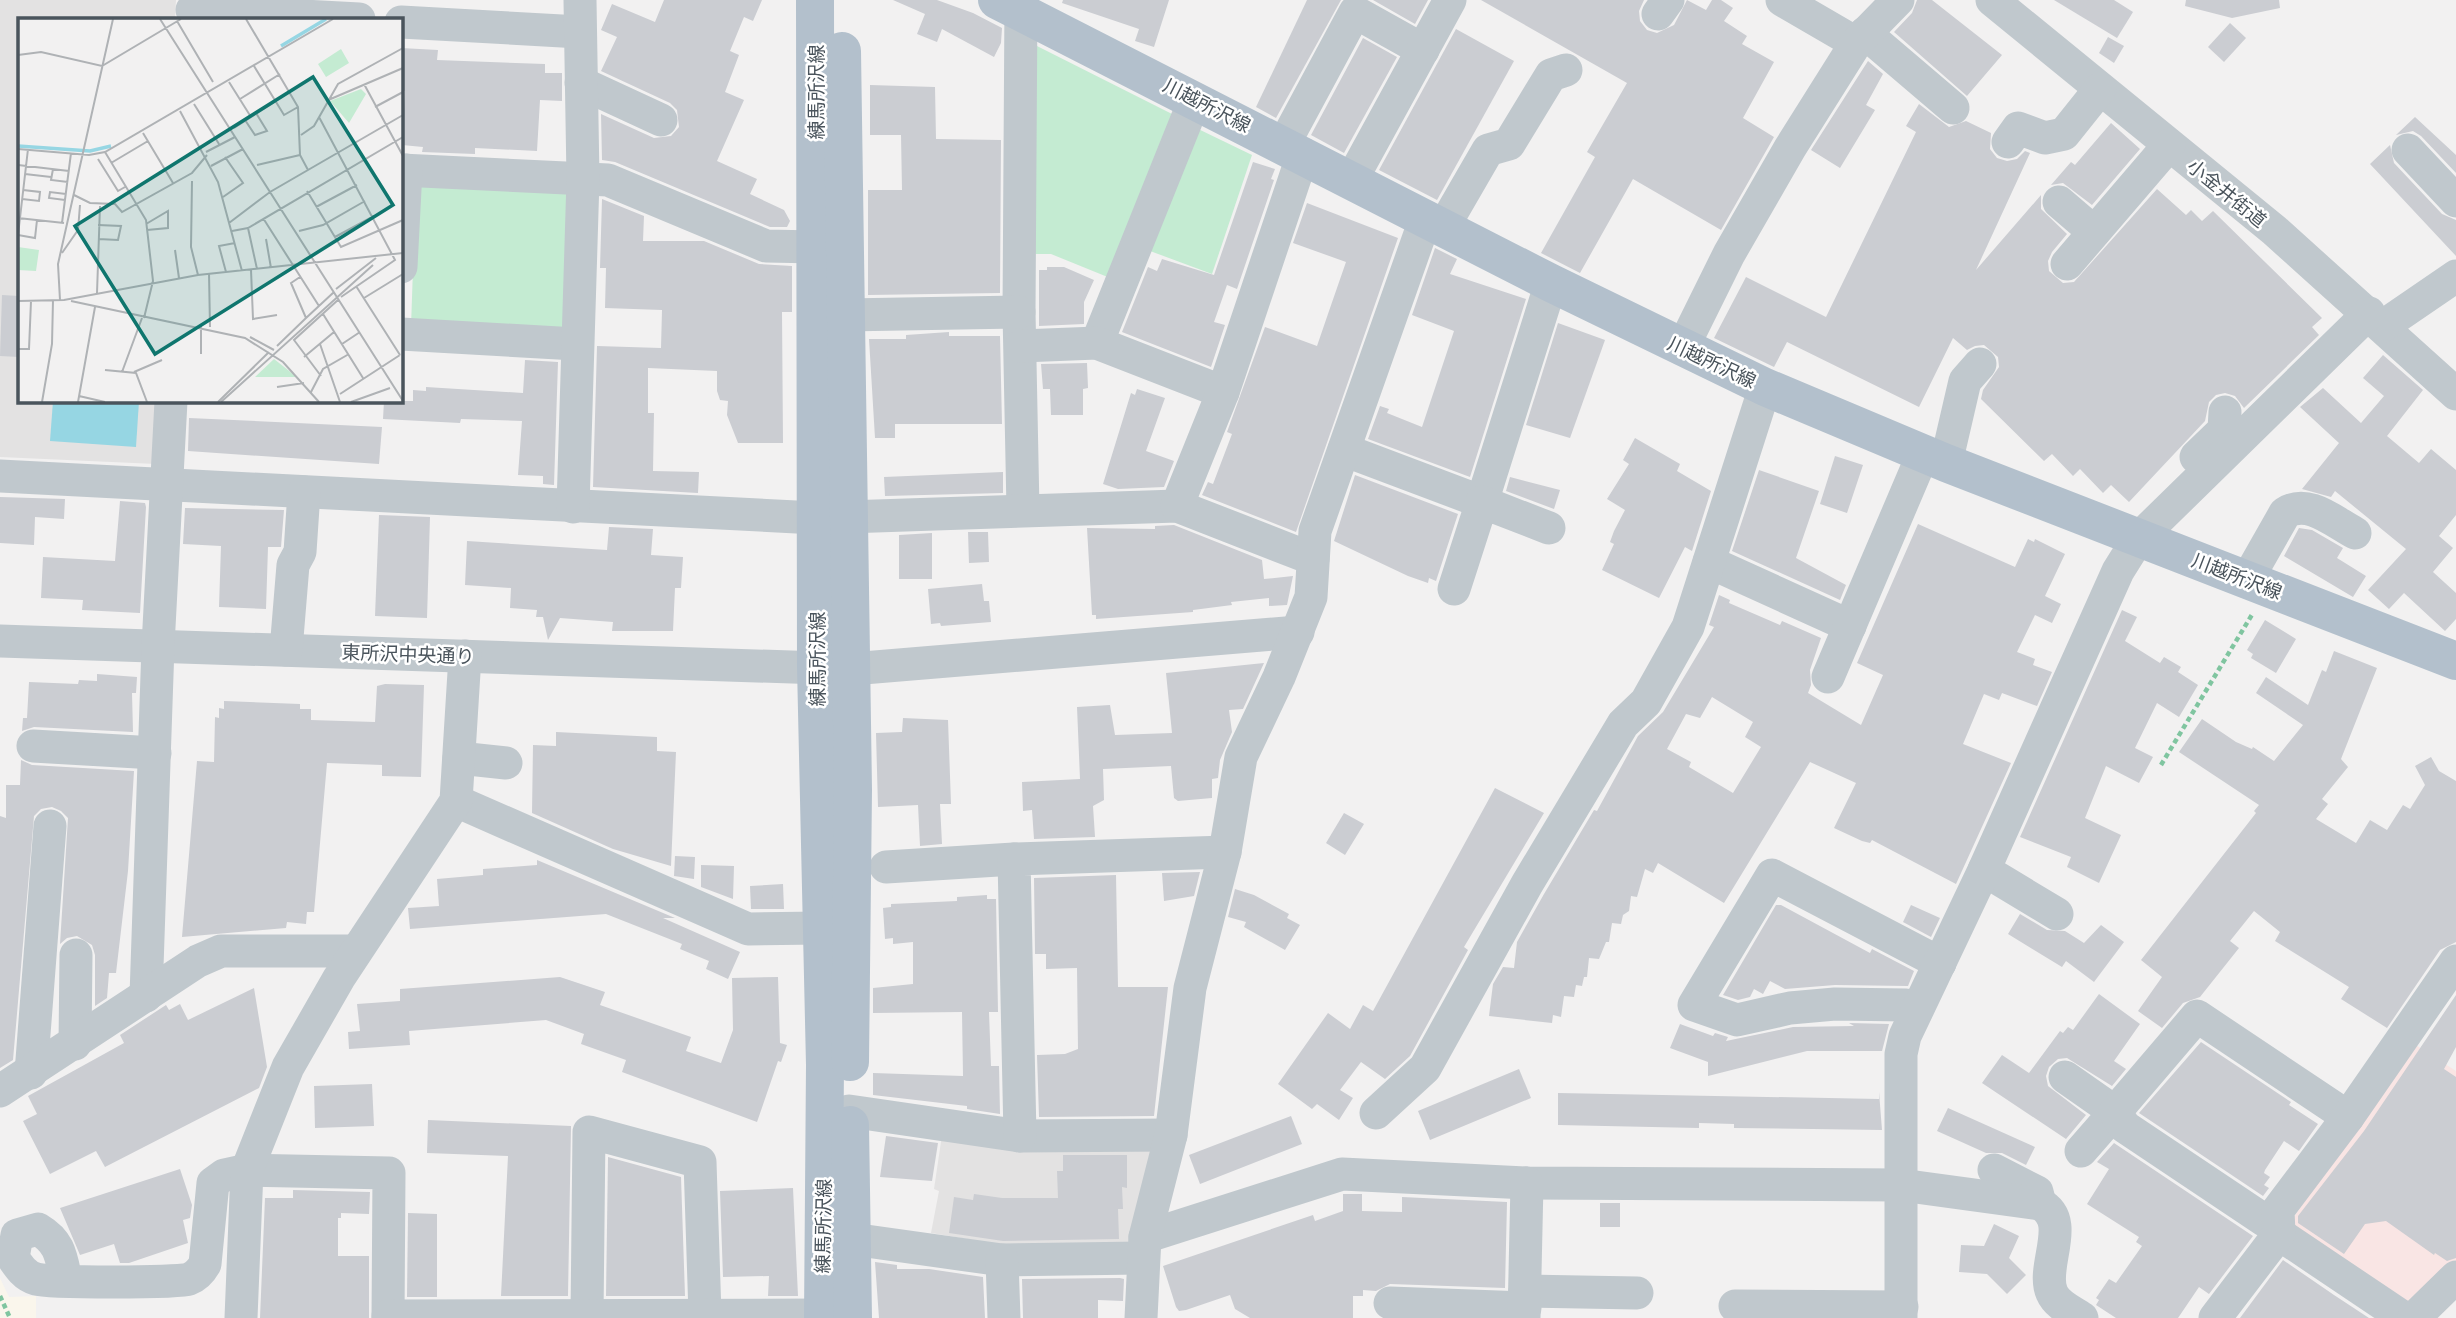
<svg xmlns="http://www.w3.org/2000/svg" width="2456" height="1318" viewBox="0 0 2456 1318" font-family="'Exo 2','Noto Sans JP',sans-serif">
<rect width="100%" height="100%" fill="#f2f1f1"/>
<path fill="#faf6ec" d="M0 1278 9 1297 36 1296V1318H0Z"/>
<g fill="#e3e2e2">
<path d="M0 0H176L175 19H19V401H158L156 464 0 457Z"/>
<path d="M942 1135 1153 1143 1129 1244 1004 1245 931 1233 939 1191 934 1189Z"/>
</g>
<path fill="#f9e5e4" d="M2411 1042 2456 1071V1267L2409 1312 2288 1226Z"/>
<g fill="#c4ebd2">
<path d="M1033 44 1180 118 1115 280 1051 254H1032Z"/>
<path d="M1192 126 1252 155 1212 274 1142 248Z"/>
<path d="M416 180 570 189 568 333 411 327Z"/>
</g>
<path fill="#96d6e3" d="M53 401H139L136 447 50 441Z"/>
<g fill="#cbcdd2" fill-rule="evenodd">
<path d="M664 0H762L753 21 744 17 730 51 739 55 725 92 744 100 717 161 757 179 750 194 784 210 790 221 787 227H770L615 162 602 160 601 114 654 138 671 136 679 127 677 110 670 103 601 71 617 37 601 30 612 4 655 22Z"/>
<path d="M893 0H937L973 13 1002 28 1001 43 994 57 942 29 937 42 917 34 925 14Z"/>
<path d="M1063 0H1169L1154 47 1135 41 1139 29 1062 3Z"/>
<path d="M1307 0H1341L1276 118 1256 107Z"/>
<path d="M1373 0H1428L1415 24Z"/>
<path d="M1481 0H1644L1639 11 1640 21 1647 30 1657 33 1674 25 1687 0 1706 10 1712 0H1721L1733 8 1724 21 1747 36 1742 44 1774 62 1743 118 1774 137 1721 230 1633 179 1580 273 1541 253 1595 157 1587 152 1627 83Z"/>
<path d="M1917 0H1932L2002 55 1967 96 1894 32 1912 13Z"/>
<path d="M2054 0H2114L2133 12 2117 38Z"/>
<path d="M2186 0H2279L2280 8 2232 18 2185 6Z"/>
<path d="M2230 23 2246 38 2224 62 2208 47Z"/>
<path d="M1456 29 1514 61 1437 200 1379 170Z"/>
<path d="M2108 37 2124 46 2114 63 2099 53Z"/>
<path d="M1363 38 1397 57 1344 153 1311 135Z"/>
<path d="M401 48 438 50 437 60 545 64V73H562V101L540 100 537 151 475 148V154L422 152 423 147 402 145 405 91 401 90Z"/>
<path d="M1868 61 1883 74 1866 105 1875 110 1840 168 1811 150Z"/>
<path d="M870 85 935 87 936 139 1001 140 1000 293 868 295V190H902L901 135H870Z"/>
<path d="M1919 104 1949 127 1966 121 1991 133 1990 149 1997 158 2007 161 2017 159 2025 151 2030 153 1976 270 2041 195V209L2067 234 2052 252 2048 261 2049 271 2063 283 2074 282 2157 189 2186 215 2191 210 2202 221 2213 211 2322 318 2312 327 2319 335 2244 408 2235 396 2225 393 2216 395 2209 402 2205 421 2129 502 2111 485 2103 493 2080 469 2073 476 2052 454 2044 461 1981 399 1983 390 1999 367 1998 357 1984 345 1975 346 1967 350 1953 338 1919 407 1787 342 1774 367 1714 338 1746 277 1826 317 1916 132 1906 126Z"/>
<path d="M2415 117 2456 155V173L2421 136 2413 131 2396 135Z"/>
<path d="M2111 123 2140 149 2092 205 2063 183 2051 185 2071 162 2075 165Z"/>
<path d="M2390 145 2394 163 2442 214 2456 220V256L2370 164Z"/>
<path d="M1253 162 1275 169 1271 179 1274 180 1237 289 1227 285 1214 322 1225 325 1211 367 1122 332 1148 267 1157 271 1162 259 1214 275Z"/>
<path d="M602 199 644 216 643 241H704L759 264 792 266V312H782L783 443H738L727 415 728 401 720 400 717 391V371L648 368V413H654L653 471 699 472 698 493 593 487 597 346 661 348 662 310 605 308 606 268H600Z"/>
<path d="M1307 203 1398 238 1296 532 1202 495 1208 482 1213 484 1232 434 1227 432 1265 327 1317 346 1329 311 1346 262 1293 243Z"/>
<path d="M1435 248 1457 259 1450 274 1526 299 1470 477 1368 439 1380 406 1389 409 1387 413 1422 427 1454 331 1412 315Z"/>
<path d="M1047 267H1064L1094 280 1084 302V324L1039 326V270H1047Z"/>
<path d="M2 295 19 296V357L0 356Z"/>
<path d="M1558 323 1605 340 1570 438 1526 425Z"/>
<path d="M949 332V336H1000L1002 424H895V438H875L869 339H906V335Z"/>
<path d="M2383 355 2423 390 2387 436 2419 463 2431 449 2456 470V515L2439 536 2453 548 2433 572 2456 593V619L2445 631 2404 593 2389 609 2368 590 2406 549 2335 491 2331 497 2302 489 2339 443 2300 407 2323 388 2361 423 2384 396 2363 378Z"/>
<path d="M525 360 558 362 554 485 543 484V476L518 475 522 421 461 419 460 423 383 419 384 401H413V390L426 391V387L523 393Z"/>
<path d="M1087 363 1088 388 1083 389V415H1051L1050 389H1043L1041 364Z"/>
<path d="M1137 389 1165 398 1146 451 1174 461 1164 487 1118 489 1103 484 1131 393 1135 395Z"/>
<path d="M189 418 382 427 379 464 188 451Z"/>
<path d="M1635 438 1680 464 1677 471 1711 491 1692 551 1685 547 1659 598 1602 570 1614 544 1610 542 1614 531 1625 510 1607 499 1629 464 1623 460Z"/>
<path d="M1835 456 1863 465 1847 513 1820 504Z"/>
<path d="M1759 470 1819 491 1796 558 1846 585 1840 600 1732 551Z"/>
<path d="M1003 472V493L885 496 884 477Z"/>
<path d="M1355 475 1458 514 1436 581 1429 578 1428 583 1408 576 1334 541Z"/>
<path d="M1510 477 1560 490 1554 509 1506 491Z"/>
<path d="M0 497 65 499 64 519 35 517 34 545 0 543Z"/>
<path d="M120 501 145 503 146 507 140 613 82 610 83 600 41 598 43 557 115 561Z"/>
<path d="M185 508 284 510 281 547H268L266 609 219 607 221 546 183 544Z"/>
<path d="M379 515 430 517 427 618 375 616Z"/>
<path d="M1918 524 2015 567 2028 539 2034 542 2035 539 2065 554 2045 596 2061 604 2052 623 2035 615 2017 652 2035 659 2033 665 2052 672 2037 706 2002 693 1999 700 1984 694 1963 744 2011 763 1956 884 1872 840 1870 843 1862 841 1834 828 1856 783 1810 762 1724 903 1658 863 1653 873 1645 869 1637 897 1631 896 1629 911 1623 915 1621 924 1612 923 1609 942H1606L1599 959 1589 958 1587 977H1584L1582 986 1576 985 1574 997 1564 996 1561 1017 1553 1015 1552 1023 1489 1016 1493 984 1503 967 1514 968 1517 942 1544 894 1594 810 1597 811 1638 736 1663 712 1714 627 1709 625 1719 595 1730 600 1729 603 1780 625 1782 621 1821 638 1810 670 1811 685 1808 693 1861 725 1883 675 1857 663ZM1712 697 1753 722 1745 737 1761 747 1733 793 1689 767 1691 762 1667 749 1686 714 1700 718Z"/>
<path d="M1174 525 1262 560 1264 579 1293 576 1287 605 1269 606V598L1231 602 1232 605 1193 610V612L1096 619V615H1092L1087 528 1155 529V526Z"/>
<path d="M609 527 653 529 651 555 683 557 681 588H675L673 631H612L613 622 560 618 548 640 543 617H536L537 610 510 608 511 588 465 585 467 541 607 550Z"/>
<path d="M2299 528 2312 530 2343 548 2337 558 2366 576 2353 597 2284 556Z"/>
<path d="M968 532H988L989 562 969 563Z"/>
<path d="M932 533V579H899V535Z"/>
<path d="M982 584 984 601H989L991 622 941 626 940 623 931 624 928 589Z"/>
<path d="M2122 610 2137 617 2125 641 2160 663 2164 657 2181 667 2178 672 2198 685 2179 717 2157 703 2135 748 2153 757 2139 783 2106 766 2085 818 2121 835 2099 883 2067 867 2071 857 2020 837Z"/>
<path d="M2265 620 2296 639 2276 673 2251 658 2253 654 2247 650Z"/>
<path d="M2334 651 2377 668 2341 759 2348 767 2322 799 2328 804 2316 819 2356 843 2370 820 2387 830 2403 805 2410 809 2425 785 2415 766 2431 757 2439 771 2456 781V942L2440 950 2387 1028 2341 999 2349 987 2275 941 2280 932 2254 911 2230 941 2239 948 2200 997 2183 1003 2162 1028 2138 1011 2162 977 2141 960 2256 813 2254 811 2259 805 2179 752 2202 719 2236 742 2252 749 2253 747 2274 761 2303 725 2256 693 2266 677 2308 705 2322 670 2326 672Z"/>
<path d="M1264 663 1243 709 1229 710 1232 732 1220 760 1218 778 1212 779V798L1178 801 1174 798 1171 766 1103 769 1104 800 1093 806 1095 837 1034 839 1032 810 1023 811 1022 782 1080 779 1077 707 1110 705 1115 735 1172 733 1166 673Z"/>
<path d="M97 674 137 677 136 693H132L133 732 34 727 22 731 23 718H27L29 682 78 684 79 680 97 681Z"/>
<path d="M385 684 424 685 421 777 382 776V765L327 763 314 912H307L306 924 287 922 286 928 182 937 197 761 214 762 215 717 219 718V708L224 709V701L300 704V709H311V720L375 722 377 686Z"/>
<path d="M903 718 948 720 951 804H940L942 844 920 846 918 805 878 807 876 733 902 732Z"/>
<path d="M556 732 657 737V751L676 752 671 866 613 849 532 813 533 745 556 746Z"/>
<path d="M21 760 32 765 134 771 128 871 116 973H109L107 998 95 1006V955L92 945 77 936 67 938 60 944 68 818 61 811 52 807 41 809 34 816 13 1060 0 1068V816L6 818V785H20Z"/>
<path d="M1495 788 1544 813 1464 947 1468 950 1410 1056 1385 1079 1361 1062 1340 1090 1353 1098 1339 1120 1317 1104 1312 1109 1278 1084 1328 1013 1350 1029 1363 1005 1373 1011Z"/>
<path d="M1344 813 1364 824 1345 855 1326 843Z"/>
<path d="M675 856 695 857 694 879 674 876Z"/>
<path d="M537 860 675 918H663L740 952 728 979 706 969 709 961 680 949 682 944 606 914 410 929 408 908 439 906 437 879 483 875V869L537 865Z"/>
<path d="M701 865 734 866 733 899 701 887Z"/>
<path d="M1200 872 1194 896 1164 901 1162 873Z"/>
<path d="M1116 875 1118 987H1168L1154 1116 1039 1117 1037 1055 1065 1054 1078 1049 1077 968 1046 969V954H1035L1034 878Z"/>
<path d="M783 884 784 909H751L750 886Z"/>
<path d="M1235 889 1254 895 1289 914 1287 918 1300 925 1285 950 1244 927 1246 922 1228 917Z"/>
<path d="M987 895V899H996L998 1012H989L991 1066H999L1000 1114 967 1109V1106L873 1095V1073L963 1076 962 1012 873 1013V988L913 984V942L893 944V938L885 939 883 908 891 907V904L957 901V897Z"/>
<path d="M1776 905H1781L1870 953 1872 949 1914 971 1908 986 1835 985 1785 989 1770 981 1763 994 1754 989 1750 997 1738 1000 1723 995Z"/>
<path d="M1911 905 1940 918 1931 937 1903 922Z"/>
<path d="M2020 914 2047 930 2065 931 2084 943 2101 925 2124 942 2094 982 2066 961 2062 967 2008 934Z"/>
<path d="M560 977 605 992 600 1005 691 1037 686 1051 721 1063 733 1030 732 978 778 977 780 1043 787 1045 781 1062 778 1061 757 1122 622 1072 626 1060 581 1044 584 1034 546 1020 409 1031 410 1045 349 1049 348 1032 360 1031 357 1004 400 1001V989Z"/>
<path d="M254 988 267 1067 259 1088 105 1167 96 1151 50 1174 23 1121 37 1114 28 1096 124 1043 120 1035 166 1005 169 1010 180 1004 188 1020Z"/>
<path d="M2099 994 2140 1024 2114 1061 2126 1069 2112 1086 2067 1058 2058 1059 2049 1067 2046 1076 2048 1086 2086 1115 2066 1139 1982 1083 2002 1055 2029 1073 2060 1031 2063 1033 2068 1027 2073 1030Z"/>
<path d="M2456 995V1047L2444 1069 2456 1077V1258L2447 1261 2435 1253 2434 1255 2386 1221 2365 1224 2344 1254 2298 1223V1216L2364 1131Z"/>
<path d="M1849 1023 1889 1024 1882 1051H1807L1708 1076V1062L1670 1048 1680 1024 1713 1036 1715 1033 1728 1037 1726 1041 1793 1027 1854 1026Z"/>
<path d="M2201 1042 2291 1102 2289 1105 2318 1124 2299 1151 2284 1141 2265 1170 2264 1173 2270 1177 2264 1185 2269 1188 2263 1196 2139 1113Z"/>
<path d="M1519 1069 1531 1098 1430 1140 1418 1111Z"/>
<path d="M372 1084 374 1126 315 1128 314 1086Z"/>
<path d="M1879 1092 1882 1130 1734 1128V1124L1699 1123V1128L1558 1125V1093L1879 1099Z"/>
<path d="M1948 1108 2035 1147 2026 1165 2002 1153H1986L1937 1131Z"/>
<path d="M1291 1116 1302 1144 1200 1184 1189 1155Z"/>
<path d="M428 1120 571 1126 568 1296H501L508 1156 427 1153Z"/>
<path d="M886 1136 938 1143 932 1181 880 1177Z"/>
<path d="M2114 1143 2253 1236 2209 1294 2199 1287 2178 1318H2116L2096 1305 2099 1300 2096 1298 2109 1279 2116 1283 2142 1246 2136 1242 2139 1237 2087 1204 2109 1169 2097 1162Z"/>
<path d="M1063 1155H1127V1188L1122 1187 1123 1209H1118L1119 1239 1003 1241 949 1233 954 1197 973 1200 974 1194 1002 1198H1058L1057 1171H1063Z"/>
<path d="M608 1157 681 1177 685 1296H606Z"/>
<path d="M180 1169 192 1205 190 1218 183 1220 188 1243 129 1263H120L114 1244 80 1255 60 1208Z"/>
<path d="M793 1188 798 1296H768L769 1276 723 1277 720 1191Z"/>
<path d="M293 1190 370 1192 369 1214 341 1213V1218H338V1256H369V1318H260L265 1198H293Z"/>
<path d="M1343 1194H1362V1211L1402 1212V1197L1507 1202 1505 1288 1390 1284 1376 1291 1363 1290V1296H1353V1318H1250L1235 1309 1230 1295 1186 1310 1179 1311 1176 1307 1163 1266 1313 1215 1315 1221 1343 1211Z"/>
<rect x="1600" y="1203" width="20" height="24"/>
<path d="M408 1213 437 1214V1297H407Z"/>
<path d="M1994 1224 2019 1236 2009 1258 2026 1275 2007 1294 1987 1274 1959 1272 1961 1245 1984 1246Z"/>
<path d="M2283 1260 2334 1295 2369 1318H2240Z"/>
<path d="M875 1262 897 1265V1269H929L983 1277 985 1318H879Z"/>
<path d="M1120 1278 1124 1279 1123 1301 1098 1300V1318H1023L1022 1279Z"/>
</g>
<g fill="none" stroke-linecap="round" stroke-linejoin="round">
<g stroke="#80c5a0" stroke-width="4.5" stroke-dasharray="5 3.5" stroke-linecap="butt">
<path d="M2161 765 2253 613"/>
<path d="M0 1296 10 1318"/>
</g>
<g stroke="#c0c8cd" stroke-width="33">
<path d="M1021 0 1019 312 1023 510"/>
<path d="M1782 0 1856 43"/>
<path d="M1992 0 2274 230 2456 394"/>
<path d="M192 10 359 19"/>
<path d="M1658 14 1668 0"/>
<path d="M401 22 580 32"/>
<path d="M1865 33 1953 108"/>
<path d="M581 83 661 120"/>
<path d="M2008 142 2018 128 2045 138 2064 134 2100 89"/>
<path d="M1284 144 1355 12 1423 50"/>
<path d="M2408 150 2456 201"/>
<path d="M401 170 608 180 766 246 817 247"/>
<path d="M1352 179 1450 0"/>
<path d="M2059 202 2094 232"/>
<path d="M1444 226 1488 150 1509 144 1551 75 1566 70"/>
<path d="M2067 264 2169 145"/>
<path d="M401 267 406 170"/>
<path d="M845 315 1019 312"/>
<path d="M2383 326 2456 276"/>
<path d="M401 334 576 344"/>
<path d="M1097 343 1195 99"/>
<path d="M1021 346 1097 343 1223 392"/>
<path d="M1682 349 1729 254 1790 148 1856 43 1898 0"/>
<path d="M1344 450 1482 502 1551 283"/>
<path d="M2196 457 2224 430 2225 412"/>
<path d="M1946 463 1965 381 1980 364"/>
<path d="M0 476 816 518 1177 506 1313 559"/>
<path d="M1177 506 1223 392 1303 154"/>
<path d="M573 507 583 179 580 0"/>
<path d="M1709 562 1850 626"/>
<path d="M2247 580 2285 513C2308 498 2334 522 2355 533"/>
<path d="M1454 589 1482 502 1549 528"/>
<path d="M0 641 851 669 1298 632"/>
<path d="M286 650 293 565 300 552 304 492"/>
<path d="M1828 677 1923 454"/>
<path d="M33 746 155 753"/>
<path d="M459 758 506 763"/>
<path d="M456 801 748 929 820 928"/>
<path d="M886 867 1014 859"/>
<path d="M1984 870 2057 914"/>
<path d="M146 996 158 646 171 401"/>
<path d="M1917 1008 1906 1005 1835 1004 1790 1008 1737 1020 1694 1005 1772 875 1940 963"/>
<path d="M75 1044 76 955"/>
<path d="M31 1073 50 826"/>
<path d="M2065 1077 2115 1112 2081 1151"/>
<path d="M0 1091 198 961 221 951H356"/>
<path d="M849 1111 1020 1136 1171 1135"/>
<path d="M1376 1113 1425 1068 1527 884 1623 724 1646 702 1688 627 1765 387"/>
<path d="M1020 1136 1014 859 1225 852"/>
<path d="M1994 1170 2037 1192 2040 1204"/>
<path d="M2277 1224 2264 1220 2125 1127 2115 1112 2197 1016 2348 1117"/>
<path d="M2279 1234 2404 1318"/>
<path d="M1145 1237 1342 1174 1527 1183 1901 1185 2040 1204C2073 1221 2040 1267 2052 1293 2057 1305 2072 1311 2082 1318"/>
<path d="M852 1239 1002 1260 1141 1258"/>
<path d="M1002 1260 1004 1318"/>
<path d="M66 1280C61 1256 60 1242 38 1229L17 1235 13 1258C19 1267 25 1276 36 1279 50 1283 177 1283 189 1279 197 1276 201 1271 205 1264L213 1183 224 1175 247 1170 389 1173 388 1318"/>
<path d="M1525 1291 1637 1293"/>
<path d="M1390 1303 1525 1308"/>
<path d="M1735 1306 1902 1307"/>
<path d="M587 1315 589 1132 700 1162 705 1315"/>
<path d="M388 1316 823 1315"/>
<path d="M241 1318 247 1170 288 1067 339 978 456 801 465 656"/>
<path d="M1141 1318 1145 1237 1171 1135 1190 988 1225 852 1241 757 1279 677 1311 597 1315 531 1426 217"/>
<path d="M1524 1318 1527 1183"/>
<path d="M1901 1318V1054L1905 1036 1984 870 2118 571 2138 539 2369 313"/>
<path d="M2215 1318 2279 1234 2278 1210 2348 1117 2456 961"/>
<path d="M2414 1318 2456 1277"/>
</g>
<g stroke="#b3c0cc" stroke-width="38">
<path d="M815 0 816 667 825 1065 823 1318"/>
<path d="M997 0 1551 283 1765 387 1946 463 2456 661"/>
<path d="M842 51 853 790 850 1062"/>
<path d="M850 1125 853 1318"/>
</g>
</g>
<g text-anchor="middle" stroke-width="5" stroke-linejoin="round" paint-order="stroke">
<g font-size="19" fill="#4a545c" stroke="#fff">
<text transform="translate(816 92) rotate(-90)" y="7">練馬所沢線</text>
<text transform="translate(1207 105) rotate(27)" y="7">川越所沢線</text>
<text transform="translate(2227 193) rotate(39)" y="7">小金井街道</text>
<text transform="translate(1712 362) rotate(25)" y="7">川越所沢線</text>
<text transform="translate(2237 576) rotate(21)" y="7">川越所沢線</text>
<text transform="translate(408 654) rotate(2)" y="7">東所沢中央通り</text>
<text transform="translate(817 659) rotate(-90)" y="7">練馬所沢線</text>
<text transform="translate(823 1226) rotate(-89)" y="7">練馬所沢線</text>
</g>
</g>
<g transform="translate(18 18)">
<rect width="385" height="385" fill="#f2f1f1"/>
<path d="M323 31 331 45 308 59 300 46ZM343 71 348 76 331 105 312 83ZM0 229 21 232 18 253 0 252ZM256 341 270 352 278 359H237Z" fill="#c4ebd2"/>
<path fill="none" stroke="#96d6e3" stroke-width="3.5" d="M263 28 308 1M0 128 72 133 93 128"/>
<path fill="none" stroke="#afb2b5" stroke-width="2" d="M142 1 385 383M228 1 280 89 282 137 290 152M159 3 195 64M0 37 23 34 84 48 163 1M236 48 266 97 280 89M211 64 233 99M346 66 385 138M222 81 262 56M308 83 385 50M176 86 201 126M357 89 385 74M162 93 200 164 224 253M301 99 377 242 323 279M227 102 237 117 249 113 238 95M216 110 258 83M125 115 155 165M283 117 296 108 320 66 385 30M0 131 71 137 87 134 315 1M87 134 128 202 135 263 126 300M188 134 217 119M80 141 100 173 107 169M93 145 130 123M0 147 51 153M239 147 282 137M193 148 225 131M35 151 33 162 50 164M7 156 33 159M174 163 173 229 180 257M289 173 323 229 385 202M56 177 72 185 97 186 104 194 174 155 189 137M205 179 225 165 207 139M4 181 21 183 22 174 5 172M47 182 31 180 32 174 48 176M298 189 339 167M0 200 46 205M245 200 301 288M44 205 53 135M211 205 252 174 385 97M128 206 150 193V210L129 212M230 210 239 251M214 213 230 210 385 119M281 213 305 207 347 183M0 217 10 131M0 217 17 220 19 202M317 219 356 198M80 221 100 222 103 208 80 207M248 221 253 250M157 232 161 260M44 235 60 212 62 187M233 252 235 301 259 297M208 254 201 228 217 225M191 255 192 309M282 259 273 265 288 300 316 274M338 268 382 337M318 271 358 240M79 275 82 188M346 280 385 256M42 282 40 246 95 1M0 283 46 282 180 257 385 235M53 283 227 320 265 344 301 384M305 296 345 360M183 308V336M232 319 256 332M302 326 322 384M324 326 342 314M259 328 288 300M0 331H11L13 283M286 339 316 314M87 352 118 355 129 384M104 354 124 300M116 354 144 342M303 358 276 322 321 281M259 369 286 365M293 374 305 351 331 336M322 376 382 337M61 378 87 384M24 384 34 326 35 282M60 384 77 289M200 384 251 334M203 384 355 247M333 384 372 370"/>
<path fill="#0f766e" fill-opacity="0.15" stroke="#0f766e" stroke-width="3.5" d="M295 59 375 187 137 336 57 208Z"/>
<rect width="385" height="385" fill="none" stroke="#4a545c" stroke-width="3.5"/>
</g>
</svg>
